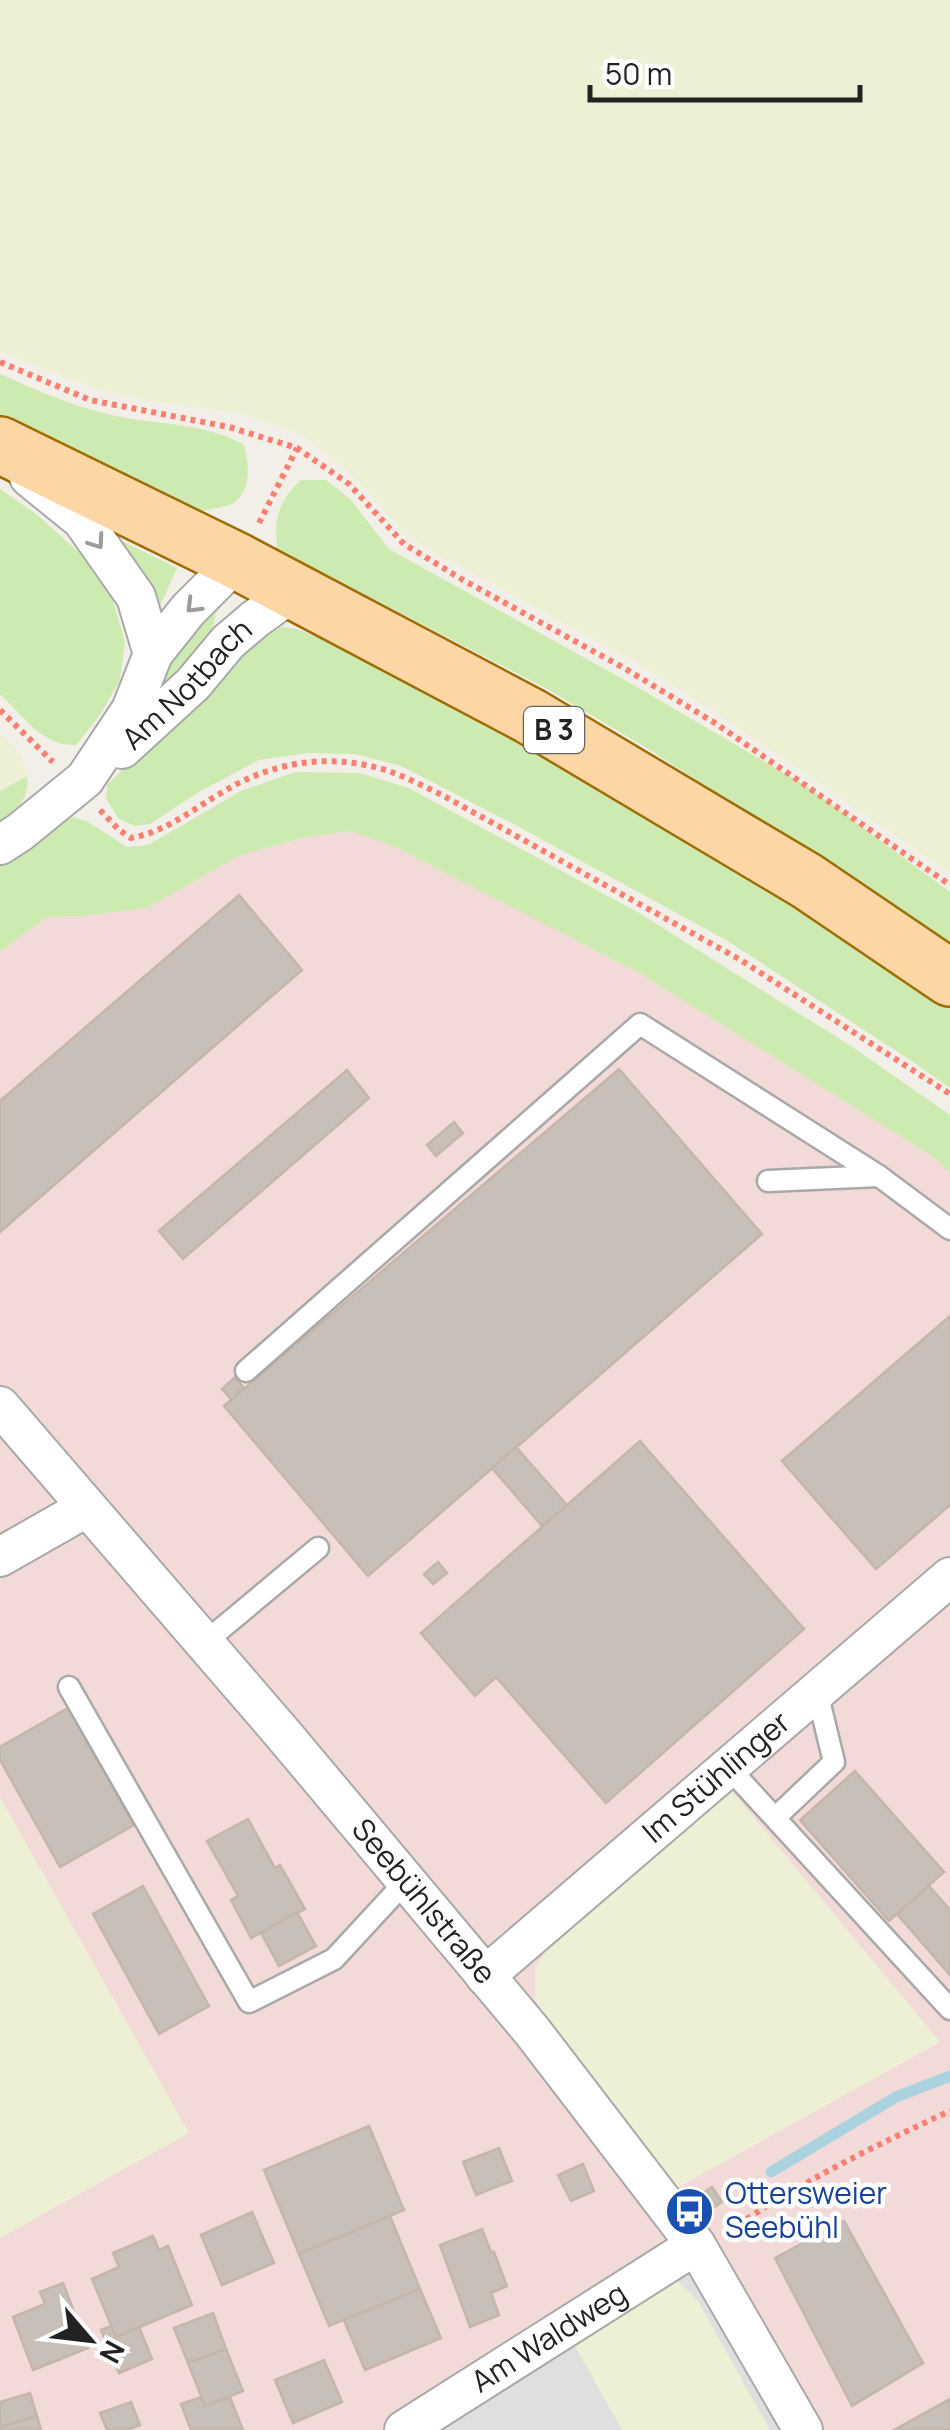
<svg xmlns="http://www.w3.org/2000/svg" width="950" height="2430" viewBox="0 0 950 2430" font-family="Manrope,sans-serif">
<rect width="100%" height="100%" fill="#f2efe9"/>
<path fill="#e0dfdf" d="M682 2247 795 2430H389Z"/>
<path fill="#f2dad9" d="M351 831 393 846 636 971 932 1156 950 1173V2430H817L682 2247 386 2430H0V952L47 917 83 916 147 908 238 856 305 837Z"/>
<g fill="#eef0d5">
<path d="M0 0H950V873L710 708 642 666 435 553 405 534 353 476 303 435 240 414 150 401 99 390 0 352Z"/>
<path d="M0 733 21 755 27 776 0 791Z"/>
<path d="M728 1786 940 2042 675 2189 554 2034 535 1999V1968L551 1943Z"/>
<path d="M0 1797 189 2133 0 2238Z"/>
<path d="M678 2282 698 2301 770 2430H622L572 2341 658 2283Z"/>
</g>
<g fill="#cdebb0">
<path d="M0 374C38 391 75 407 116 416 158 425 208 423 244 445 250 466 252 497 227 506 219 508 209 509 201 511L0 422Z"/>
<path d="M301 480H326L350 499 389 549 637 687 808 787 950 892V952L858 885 650 750 549 690 277 549C274 519 278 501 301 480Z"/>
<path d="M0 489 36 514 83 556 111 594 125 642 120 680 100 715 76 745C43 747 22 715 0 694Z"/>
<path d="M114 537 177 568 155 617Z"/>
<path d="M219 600 213 627 200 651 144 708 188 625Z"/>
<path d="M268 625 297 629 327 641 616 795 798 900 950 1003V1088L913 1062 726 940 519 827 401 766 355 754 308 753 259 760 199 792 150 824 135 826 119 819 106 799 107 785Z"/>
<path d="M295 772 359 773 409 788 639 913 851 1046 950 1115V1173L932 1156 636 971 393 846 351 831 305 837 238 856 147 908 83 916 47 917 0 952V861L73 817 88 822 127 847 148 845 241 791Z"/>
<path d="M27 776C30 800 17 809 0 822V791Z"/>
</g>
<g fill="none" stroke-linecap="round" stroke-linejoin="round">
<path stroke="#aad3df" stroke-width="11" d="M771 2172 896 2097 950 2076"/>
</g>
<g fill="#c7bfb8" stroke="#c4b6ab" stroke-width="2.5">
<path d="M239 895 302 970 0 1232V1101Z"/>
<path d="M619 1069 762 1234 368 1576 224 1406Z"/>
<path d="M347 1070 369 1098 183 1259 159 1231Z"/>
<path d="M454 1122 463 1133 436 1156 427 1145Z"/>
<path d="M950 1316V1505L876 1569 782 1461Z"/>
<path d="M235 1377 244 1388 231 1399 222 1389Z"/>
<path d="M640 1441 804 1629 606 1803 496 1677 475 1696 421 1633Z"/>
<path d="M516 1447 567 1505 542 1526 492 1468Z"/>
<path d="M438 1562 447 1573 433 1584 424 1574Z"/>
<path d="M68 1708 134 1825 60 1867 0 1760V1747Z"/>
<path d="M855 1771 944 1872 889 1921 800 1820Z"/>
<path d="M248 1819 275 1868 280 1865 305 1909 251 1938 231 1900 238 1896 207 1841Z"/>
<path d="M143 1886 209 2006 159 2034 93 1914Z"/>
<path d="M929 1886 950 1910V1975L897 1914Z"/>
<path d="M297 1912 316 1946 279 1966 261 1933Z"/>
<path d="M369 2126 404 2210 299 2254 264 2170Z"/>
<path d="M499 2148 512 2181 476 2195 463 2162Z"/>
<path d="M583 2164 594 2191 571 2201 558 2175Z"/>
<path d="M712 2187 722 2202 704 2214 694 2199Z"/>
<path d="M252 2212 274 2263 222 2285 201 2235Z"/>
<path d="M390 2216 420 2289 329 2326 299 2254Z"/>
<path d="M844 2221 923 2363 852 2406 775 2258Z"/>
<path d="M482 2229 491 2252H494L507 2286 491 2293 499 2315 470 2327 440 2245Z"/>
<path d="M153 2236 159 2250 168 2246 192 2305 116 2337 92 2279 119 2267 113 2253Z"/>
<path d="M63 2283 88 2348 33 2370 13 2317 45 2304 40 2292Z"/>
<path d="M420 2289 441 2338 365 2370 344 2320Z"/>
<path d="M213 2313 226 2349 188 2363 174 2328Z"/>
<path d="M111 2326 116 2337 139 2327 152 2359 119 2373 101 2330Z"/>
<path d="M226 2349 243 2391 205 2406 188 2363Z"/>
<path d="M324 2360 342 2402 293 2423 275 2380Z"/>
<path d="M30 2393 37 2416 0 2427V2402Z"/>
<path d="M201 2397 205 2406 230 2397 243 2430H191L181 2404Z"/>
<path d="M950 2399V2430H894Z"/>
<path d="M131 2402 140 2425 127 2430H107L100 2413Z"/>
<path d="M37 2416 41 2430H0V2427Z"/>
</g>
<g fill="none" stroke-linecap="round" stroke-linejoin="round">
<defs>
<g id="lane">
<path d="M768 1181 879 1176"/>
<path d="M246 1371 640 1024 879 1176 950 1229"/>
<path d="M204 1643 318 1548"/>
<path d="M69 1687 249 2002 334 1959 407 1880"/>
<path d="M729 1768 950 2009"/>
<path d="M776 1817 834 1762 817 1692"/>
</g>
<g id="street">
<path d="M29 477 82 520 136 597 153 654"/>
<path id="s1" d="M122 749 193 684 228 642 255 619 294 591"/>
<path d="M0 845 20 832 85 779 131 710 153 654 188 610 237 561"/>
<path id="s2" d="M0 1406 283 1734 532 2031 696 2245 803 2430"/>
<path d="M0 1557 86 1508"/>
<path id="s3" d="M485 1976 950 1577"/>
<path id="s4" d="M404 2430 696 2245"/>
</g>
<path id="primary" d="M0 445 237 561 530 716 807 881 950 978"/>
</defs>
<use href="#lane" stroke="#a9a9a9" stroke-width="25"/>
<use href="#street" stroke="#a9a9a9" stroke-width="42"/>
<use href="#primary" stroke="#a06b00" stroke-width="60"/>
<g stroke="#fa8072" stroke-width="6" stroke-dasharray="5 5" stroke-linecap="butt">
<path d="M0 362 90 400 229 427 297 448 349 484 404 544 463 580 624 668 715 723 950 885"/>
<path d="M259 523 297 448"/>
<path d="M0 710 53 762"/>
<path d="M100 810 119 830 131 838C165 832 192 810 221 793 266 765 318 754 370 766 395 771 419 784 442 795L739 959 950 1094"/>
<path d="M730 2230C799 2183 874 2146 950 2111"/>
</g>
<use href="#lane" stroke="#fff" stroke-width="20"/>
<use href="#street" stroke="#fff" stroke-width="38"/>
<use href="#primary" stroke="#fcd6a4" stroke-width="55"/>
</g>
<defs><path id="oneway-chevron" d="M-2-3.5L2.5 0L-2 3.5" fill="none" stroke-width="1.6" stroke-linecap="round" stroke-linejoin="round" transform="scale(2.5)"/></defs>
<g stroke="#9c9c9c">
<use href="#oneway-chevron" transform="translate(97 542) rotate(55)"/>
<use href="#oneway-chevron" transform="translate(193 606) rotate(135)"/>
</g>
<defs>
<symbol id="bus-disc" viewBox="-11 -11 22 22"><circle r="9.5" fill="#1a4fb4" stroke="#fff"/><path d="M-5-6H5V4H4V6H2V4H-2V6H-4V4H-5ZM-3.5-4V0h7V-4ZM-3.5 1.2v1.5H-2V1.2ZM2 1.2v1.5H3.5V1.2Z" fill="#fff"/></symbol>
</defs>
<g fill-rule="evenodd">
<use href="#bus-disc" x="662" y="2184" width="55" height="55"/>
</g>
<g text-anchor="middle" stroke-width="9" stroke-linejoin="round" paint-order="stroke">
<rect fill="#fff" stroke="#646464" stroke-width="2.5" x="524" y="707" width="60" height="46" rx="8"/>
<g font-size="28" font-weight="bold" fill="#222">
<text x="554" y="740">B 3</text>
</g>
<g font-size="30" fill="#222" stroke="#fff">
<text dy="10" stroke="none"><textPath href="#s1" startOffset="92">Am Notbach</textPath></text>
<text dy="10" stroke="none"><textPath href="#s3" startOffset="305">Im Stühlinger</textPath></text>
<text dy="10" stroke="none"><textPath href="#s2" startOffset="652">Seebühlstraße</textPath></text>
<text dy="10" stroke="none"><textPath href="#s4" startOffset="172">Am Waldweg</textPath></text>
</g>
<g font-size="30" fill="#164399" stroke="#fff" text-anchor="start">
<text x="725" y="2204">Ottersweier<tspan x="725" dy="34">Seebühl</tspan></text>
</g>
</g>
<g transform="translate(90 2340) rotate(118)" stroke="#ffffff" stroke-width="8" paint-order="stroke">
<path d="M0-8L18 38L0 25L-18 38Z" fill="#222222"/>
<text y="-15" font-size="28" font-weight="bold" text-anchor="middle" fill="#222222">N</text>
</g>
<path d="M590 85v15h270v-15" fill="none" stroke="#222222" stroke-width="5"/>
<text x="605" y="85" font-size="30" fill="#222222" stroke="#ffffff" stroke-width="8" paint-order="stroke">50 m</text>
</svg>
